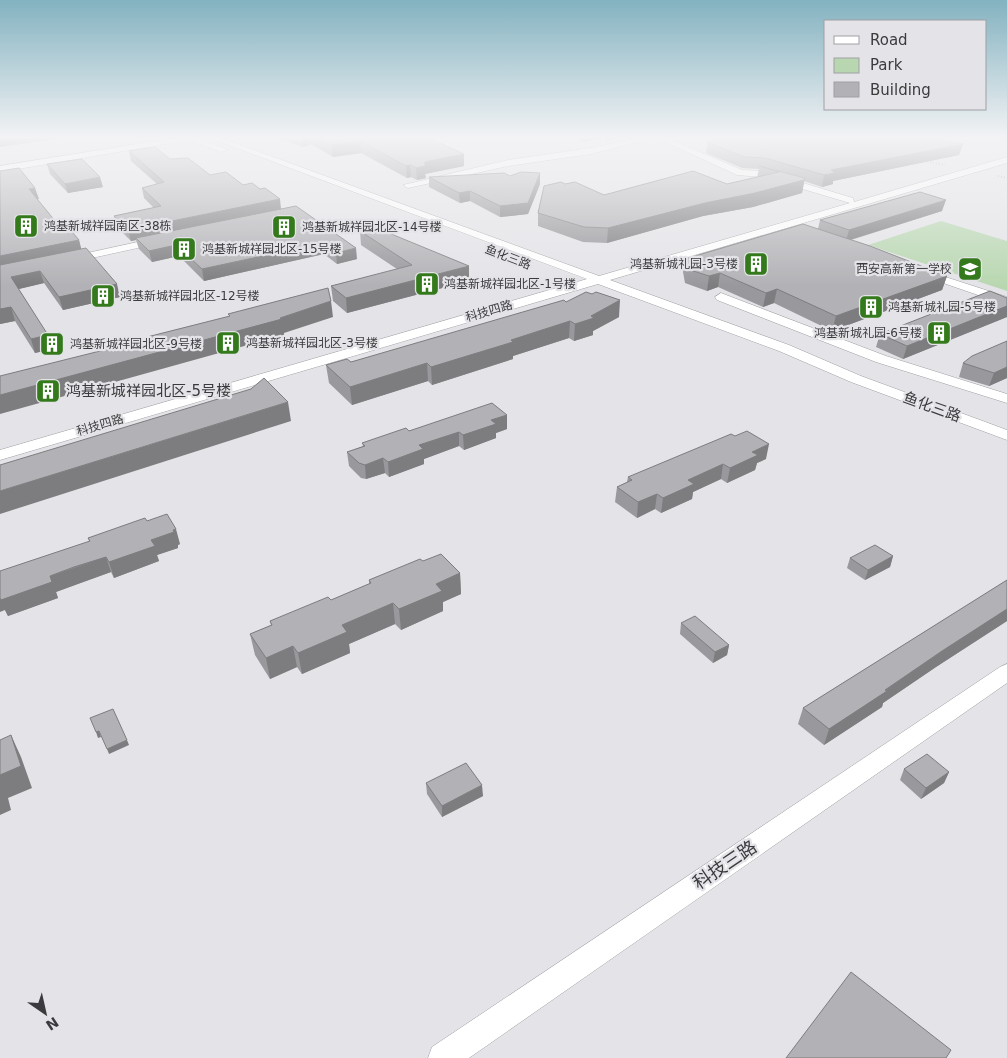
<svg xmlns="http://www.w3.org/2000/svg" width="1007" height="1058" viewBox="0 0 1007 1058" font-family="'DejaVu Sans','Noto Sans SC',sans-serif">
<rect width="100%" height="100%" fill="#e4e4e8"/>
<path fill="#b8d7b0" d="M941 221 1007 241V291L868 245Z"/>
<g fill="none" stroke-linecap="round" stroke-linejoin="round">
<defs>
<g id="minor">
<path d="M175 138H198L228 150 221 152 189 140 0 172V166Z"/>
<path d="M210 138H221L599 276 850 203 762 177 737 175 657 138H667L742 170 763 171 853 198 854 202 1007 157V163L610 280 789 345 861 376 1007 430V440L851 382 779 351 598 284 0 460V450L587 279Z"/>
<path d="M640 138H653L591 154 508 166 408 188 403 185 508 160 591 148Z"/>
<path d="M161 237 166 240 165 242 69 263 63 260 69 257Z"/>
<path d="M924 270 1007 297V305L920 275V271Z"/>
<path d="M721 293 886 356 1007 394V403L876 362 717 300 715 297Z"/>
<path d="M1007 664V683L469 1058H428L432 1047 1000 667Z"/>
</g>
</defs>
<use href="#minor" stroke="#9e9fa2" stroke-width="1"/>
<g stroke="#adadb0" stroke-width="2" stroke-dasharray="1 2" stroke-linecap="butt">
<path d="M924 161 945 165"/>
<path d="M998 176 1007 178"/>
</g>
<use href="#minor" fill="#fff" fill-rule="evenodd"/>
</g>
<g fill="#99999d">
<path d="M276 138H428L464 166 425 174 426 178 417 180 411 177 407 178 361 153 333 157 311 144 303 147Z"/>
<path d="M574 138H603L583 142Z"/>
<path d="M707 142 959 155 833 181V184L822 187 804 181 802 193 753 207 703 216 607 243 583 242 538 226V213L565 184 604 195 727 184 757 177 759 169 742 168 706 153Z"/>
<path d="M129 151 170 159 210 175 243 185 357 259 337 264 324 254 204 281 179 256 152 262 139 249 136 240 131 241 116 226 114 216 154 208 144 198 142 188 157 184 131 161Z"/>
<path d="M47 164 103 187 68 193 50 174Z"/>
<path d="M0 171 39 199H37L60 227 79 240 81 249 120 297 63 310 44 283 18 289 52 349 35 353 15 321 0 324Z"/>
<path d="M540 173V184L528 214 500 217 470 201 460 203 429 187V177L510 176Z"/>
<path d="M942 211 851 240 947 276 942 290 832 331 774 303 763 307 718 287 707 291 685 283 683 272 685 259 818 229 820 220Z"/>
<path d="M360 231 469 281 347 313 333 301 331 286 397 269 361 245Z"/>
<path d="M1007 298V317L903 359 876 347 880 334Z"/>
<path d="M566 302 619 317 593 331V335L574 341 569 338 513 356V359L432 385 428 381 352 405 329 383 326 365 351 362Z"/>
<path d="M1007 341V378L989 386 959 377 963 363Z"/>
<path d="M507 415V429L496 433V438L464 450 459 446 424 459V464L389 477 385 473 366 479 361 478 349 466 347 452 363 446 362 443 409 431Z"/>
<path d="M766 459 757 463 755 470 727 483 721 479 693 492 692 499 661 513 655 509 637 518 615 502 617 487 627 482 628 477Z"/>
<path d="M147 521 180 544 178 545V548L157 555 159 561 114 578 111 572 80 583 56 592 58 598 8 616 5 610 89 541 88 538Z"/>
<path d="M893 556 890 567 865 580 847 568 850 558Z"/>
<path d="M423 561 460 573 461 594 443 602V611L401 630 395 624 349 644 350 653 302 674 297 667 270 679 255 655 250 634 271 625 270 621 331 600 369 584V580Z"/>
<path d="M1007 580V621L936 667 883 703 882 707 824 745 798 724 803 708Z"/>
<path d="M681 623 729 645 727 655 713 663 680 634Z"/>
<path d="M904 769 949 772 944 783 921 799 900 780Z"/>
<path d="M426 783 483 796 442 817 427 794Z"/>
</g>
<g fill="#7d7d7f">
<path d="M0 138H64L0 147Z"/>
<path d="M302 138H311V144L303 147Z"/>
<path d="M583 138H603L583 142Z"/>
<path d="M606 138H620L606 141Z"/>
<path d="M360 141 361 153 333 157 332 145Z"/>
<path d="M963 144 959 155 833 181V184L822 187 824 175 831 170Z"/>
<path d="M464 154V166L425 174 426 178 417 180 416 168 425 162Z"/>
<path d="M410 165 411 177 407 178 406 166Z"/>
<path d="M540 173V184L528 214 500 217V206Z"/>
<path d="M100 177 103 187 68 193 65 184Z"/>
<path d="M805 178 802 193 753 207 703 216 607 243 608 228 705 203Z"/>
<path d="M35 188 39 199 32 200 29 189Z"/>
<path d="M470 191V201L460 203 459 193Z"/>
<path d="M280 199 281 209 136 238V240L131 241 128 230Z"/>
<path d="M946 200 942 211 846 241 849 230Z"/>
<path d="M79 240 82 252 0 269V256Z"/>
<path d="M323 243 324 254 204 281 202 269Z"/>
<path d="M176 245 179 256 152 262 149 251Z"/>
<path d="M356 248 357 259 337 264 336 253Z"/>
<path d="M469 266V281L347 313 346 298Z"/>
<path d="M40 271 44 283 15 290 11 277Z"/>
<path d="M720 273 718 287 707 291 709 276Z"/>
<path d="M947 276 942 290 832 331 836 316Z"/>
<path d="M117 284 120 297 63 310 59 297Z"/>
<path d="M777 289 774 303 763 307 766 293Z"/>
<path d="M620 300 619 317 593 331V335L574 341 575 324Z"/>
<path d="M331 301 333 317 284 333V335L0 414V395L280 318Z"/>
<path d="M1007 306V317L903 359 907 346Z"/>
<path d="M11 307 15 321 0 324V309Z"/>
<path d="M570 321 569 338 513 356V359L432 385 431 367 511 340Z"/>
<path d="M48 335 52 349 35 353 31 339Z"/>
<path d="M427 363 428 381 352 405 350 387Z"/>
<path d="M1007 367V378L989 386 994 373Z"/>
<path d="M288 402 291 421 0 514V491Z"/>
<path d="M507 415V429L496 433V438L464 450 463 435 491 420Z"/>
<path d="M459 432V446L424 459V464L389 477 388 462 419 445Z"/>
<path d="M769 444 766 459 757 463 755 470 727 483 730 468 752 452Z"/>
<path d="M383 458 385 473 366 479 365 465Z"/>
<path d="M723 464 721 479 693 492 692 499 661 513 663 498 688 480Z"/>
<path d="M657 494 655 509 637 518 638 502Z"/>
<path d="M176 529 180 544 178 545V548L157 555 159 561 114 578 109 562 151 540Z"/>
<path d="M893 556 890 567 865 580 868 570Z"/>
<path d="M106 557 111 572 56 592 58 598 8 616 5 610 0 612V598L50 576Z"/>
<path d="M460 573 461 594 443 602V611L401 630 399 609 436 584Z"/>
<path d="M393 603 395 624 349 644 350 653 302 674 298 653 342 625Z"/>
<path d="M1007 609V621L936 667 883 703 882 707 824 745 829 729 942 651Z"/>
<path d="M729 645 727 655 713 663 715 652Z"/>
<path d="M293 646 297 667 270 679 266 658Z"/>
<path d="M99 731 101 737 98 738 96 732Z"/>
<path d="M11 735 21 757 32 788 8 798 11 810 0 815V775Z"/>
<path d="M127 740 129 745 109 754 107 749Z"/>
<path d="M949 772 944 783 921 799 926 788Z"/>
<path d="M482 785 483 796 442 817V806Z"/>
</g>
<g fill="#b2b2b6" stroke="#7d7d7f">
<path d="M318 138H428L464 154 425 162V166L416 168 410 165 406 166 360 141 332 145Z"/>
<path d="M728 138H929L963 144 831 170 835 173 824 175 765 158 744 157 707 142Z"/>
<path d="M155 147 170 159 188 158 210 175 226 172 243 185 252 183 260 189 265 188 280 199 128 230 114 216 161 206 142 188 164 182 129 151Z"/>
<path d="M82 159 100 177 65 184 47 164Z"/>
<path d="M759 166 805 178 804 180 755 193 705 203 608 228 584 227 538 213 544 186 561 182 565 184 575 182 604 195 693 171 727 184 779 172Z"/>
<path d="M19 168 35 188 29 189 60 227 67 226 79 240 0 256V171Z"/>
<path d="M521 172 540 173 528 203 500 206 470 191 459 193 429 177 504 173 510 176Z"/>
<path d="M920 192 946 200 849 230 820 220Z"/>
<path d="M296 206 356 248 336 253 323 243 202 269 176 245 149 251 136 238Z"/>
<path d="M803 224 870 246 947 276 836 316 777 289 766 293 720 273 709 276 687 269 685 259Z"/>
<path d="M360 231H384L469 266 346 298 331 286 412 265Z"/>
<path d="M86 248 117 284 59 297 40 271 11 277 48 335 31 339 11 307 0 309V265Z"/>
<path d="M328 288 331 301 280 318 282 319 0 395V376L148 339 147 337 230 316 228 314Z"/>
<path d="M990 291 1007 298V306L907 346 880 334Z"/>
<path d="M586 292 592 294 596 292 620 300 591 316 594 318 575 324 570 321 511 340 513 342 431 367 427 363 350 387 326 365 347 359 351 362 564 300 566 302Z"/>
<path d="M1007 341V367L994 373 963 363 972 356Z"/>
<path d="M264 378 288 402 0 491V465L251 389Z"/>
<path d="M492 403 507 415 491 420 496 424 463 435 459 432 419 445 423 449 388 462 383 458 365 465 359 463 347 452 365 446 362 443 406 428 409 431Z"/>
<path d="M747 431 769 444 752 452 758 455 730 468 723 464 688 480 694 484 663 498 657 494 638 502 617 487 632 480 628 477 731 434 735 436Z"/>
<path d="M167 514 176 529 173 530 174 532 151 540 155 546 109 562 106 557 74 567 50 576 52 582 1 600 0 598V571L90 541 88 538 145 518 147 521Z"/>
<path d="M875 545 893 556 868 570 850 558Z"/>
<path d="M441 554 460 573 436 584 442 591 399 609 393 603 342 625 347 632 298 653 293 646 266 658 250 634 272 625 270 621 328 597 331 600 371 583 369 580 420 559 423 561Z"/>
<path d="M1007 580V609L942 651 885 690 887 691 829 729 803 708Z"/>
<path d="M695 616 729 645 715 652 681 623Z"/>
<path d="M113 709 127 740 107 749 99 731 96 732 90 718Z"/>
<path d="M11 735 21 766 0 775V740Z"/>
<path d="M927 754 949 772 926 788 904 769Z"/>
<path d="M466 763 482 785 442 806 426 783Z"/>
<path d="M851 972 951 1050 946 1058H786Z"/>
</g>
<linearGradient id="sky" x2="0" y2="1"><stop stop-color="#83b2c0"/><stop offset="0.48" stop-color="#f3f3f5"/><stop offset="1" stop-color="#f3f3f5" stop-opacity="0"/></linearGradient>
<rect width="1007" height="286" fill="url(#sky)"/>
<defs>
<symbol id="building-square" viewBox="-11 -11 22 22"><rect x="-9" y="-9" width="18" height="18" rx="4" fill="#347a1d" stroke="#e4e4e8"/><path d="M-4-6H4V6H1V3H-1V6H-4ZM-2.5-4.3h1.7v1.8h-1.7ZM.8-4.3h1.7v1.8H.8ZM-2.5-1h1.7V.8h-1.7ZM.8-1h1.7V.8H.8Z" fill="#fff"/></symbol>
<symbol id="school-square" viewBox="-11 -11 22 22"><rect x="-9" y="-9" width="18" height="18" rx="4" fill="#347a1d" stroke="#e4e4e8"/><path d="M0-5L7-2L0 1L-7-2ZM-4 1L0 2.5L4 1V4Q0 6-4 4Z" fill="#fff"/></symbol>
</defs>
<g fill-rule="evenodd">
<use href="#building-square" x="12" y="212" width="28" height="28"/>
<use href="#building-square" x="270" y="213" width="28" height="28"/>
<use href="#building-square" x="170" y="235" width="28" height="28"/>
<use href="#building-square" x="742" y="250" width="28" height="28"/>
<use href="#school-square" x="956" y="255" width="28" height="28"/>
<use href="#building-square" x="413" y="270" width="28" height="28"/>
<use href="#building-square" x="89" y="282" width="28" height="28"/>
<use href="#building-square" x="857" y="293" width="28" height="28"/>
<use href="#building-square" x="925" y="319" width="28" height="28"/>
<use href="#building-square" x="214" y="329" width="28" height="28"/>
<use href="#building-square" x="38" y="330" width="28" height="28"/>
<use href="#building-square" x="34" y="377" width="28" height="28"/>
</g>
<g text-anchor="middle" stroke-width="4.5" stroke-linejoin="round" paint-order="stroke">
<g font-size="12" fill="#3b3b3d" stroke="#e4e4e8" text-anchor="start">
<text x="44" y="230">鸿基新城祥园南区-38栋</text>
<text x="302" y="231">鸿基新城祥园北区-14号楼</text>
<text x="202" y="253">鸿基新城祥园北区-15号楼</text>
<text x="738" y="268" text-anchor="end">鸿基新城礼园-3号楼</text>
<text x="952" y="273" text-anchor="end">西安高新第一学校</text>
<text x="444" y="288">鸿基新城祥园北区-1号楼</text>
<text x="120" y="300">鸿基新城祥园北区-12号楼</text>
<text x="888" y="311">鸿基新城礼园-5号楼</text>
<text x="922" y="337" text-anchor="end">鸿基新城礼园-6号楼</text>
<text x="246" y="347">鸿基新城祥园北区-3号楼</text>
<text x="70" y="348">鸿基新城祥园北区-9号楼</text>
</g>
<g font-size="12" fill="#3b3b3d" stroke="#e4e4e8">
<text transform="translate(508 257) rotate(21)" y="4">鱼化三路</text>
<text transform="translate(489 311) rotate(-16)" y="4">科技四路</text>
<text transform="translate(100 425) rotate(-16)" y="4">科技四路</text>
</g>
<g font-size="15" fill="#3b3b3d" stroke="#e4e4e8" text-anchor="start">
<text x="66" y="396">鸿基新城祥园北区-5号楼</text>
</g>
<g font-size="15" fill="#3b3b3d" stroke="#e4e4e8">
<text transform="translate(932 407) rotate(20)" y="5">鱼化三路</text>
</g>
<g font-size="18" fill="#3b3b3d" stroke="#e4e4e8">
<text transform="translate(725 865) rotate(-34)" y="6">科技三路</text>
</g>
</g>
<rect x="824" y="20" width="162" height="90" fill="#e4e4e8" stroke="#a0a0a4"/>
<rect x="834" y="36" width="25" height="8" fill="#ffffff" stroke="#a0a0a4"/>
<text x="870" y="45" font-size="15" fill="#3b3b3d">Road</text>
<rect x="834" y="58" width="25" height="15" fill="#b8d7b0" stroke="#a0a0a4"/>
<text x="870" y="70" font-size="15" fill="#3b3b3d">Park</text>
<rect x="834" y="82" width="25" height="15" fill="#b2b2b6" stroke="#a0a0a4"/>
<text x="870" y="95" font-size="15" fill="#3b3b3d">Building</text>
<g transform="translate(45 1013) rotate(146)" stroke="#e4e4e8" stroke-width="4" paint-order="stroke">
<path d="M0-4L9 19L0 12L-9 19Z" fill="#3b3b3d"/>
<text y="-8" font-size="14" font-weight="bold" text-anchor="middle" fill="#3b3b3d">N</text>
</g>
</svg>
